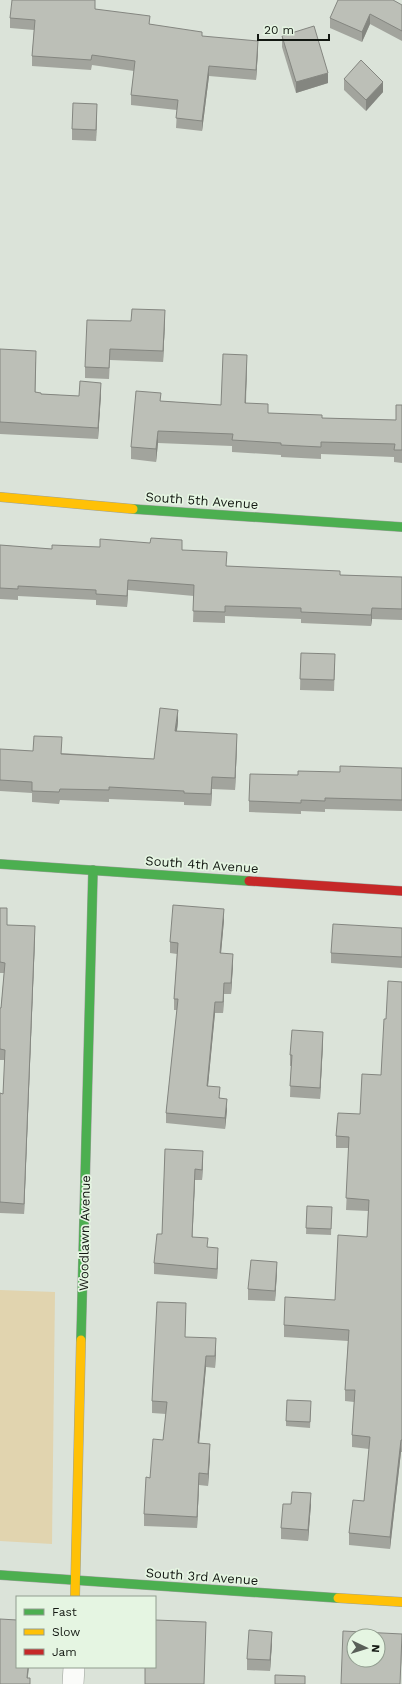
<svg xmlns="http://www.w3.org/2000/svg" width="402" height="1684" viewBox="0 0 402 1684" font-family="'Work Sans',sans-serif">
<rect width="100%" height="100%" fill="#dbe3d9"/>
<path fill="#e1d4af" d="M0 1290 55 1292 52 1544 0 1541Z"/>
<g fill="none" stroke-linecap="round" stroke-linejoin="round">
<defs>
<path id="street" d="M73 1684 74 1667"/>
<g id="fast">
<path d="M133 509 402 527"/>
<path d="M0 864 249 881"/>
<path d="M81 1340 93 870"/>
<path d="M0 1575 338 1598"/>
</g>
<g id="slow">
<path d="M0 497 133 509"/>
<path d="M75 1597 81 1340"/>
<path d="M338 1598 402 1602"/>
</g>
<path id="jam" d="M249 881 402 891"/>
</defs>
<use href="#street" stroke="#9ba19a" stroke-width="22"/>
<use href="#fast" stroke="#9ba19a" stroke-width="10"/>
<use href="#slow" stroke="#9ba19a" stroke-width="10"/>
<use href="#jam" stroke="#9ba19a" stroke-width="10"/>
<use href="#street" stroke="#fafbf9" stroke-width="21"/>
<use href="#fast" stroke="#4caf50" stroke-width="9"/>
<use href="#slow" stroke="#ffc107" stroke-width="9"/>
<use href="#jam" stroke="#c62828" stroke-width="9"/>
</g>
<g fill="#a2a49d">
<path d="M402 5V41L370 24 362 42 330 28V18Z"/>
<path d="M95 9 150 24 202 36 258 51 256 80 209 76 202 131 176 128 177 110 131 105V95L134 71 92 65 91 70 32 66V56L34 30 10 28V18Z"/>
<path d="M282 36 328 83 296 93 282 47Z"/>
<path d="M344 79 383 92 366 111 344 90Z"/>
<path d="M97 115 96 141 72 140V129Z"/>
<path d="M131 321H165L163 362 110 360 109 379 85 378V367Z"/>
<path d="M0 349 36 362 35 392 41 394 79 396 101 394 98 439 0 434Z"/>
<path d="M247 367 246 403 268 413 322 418 396 420 402 405V463L394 462V457L321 454V459L281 457V455L232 452V446L158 443 156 462 131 459V447L161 401 221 405Z"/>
<path d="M0 545 52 549 182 550 227 566 340 575 402 577V620L372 619 371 626 301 623V619L225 616V623L193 622 194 596 128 590 127 607 96 605V600L18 596V600L0 599Z"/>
<path d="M301 653 335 664 334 691 300 690Z"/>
<path d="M178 722 177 731 237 745 235 790 212 789 211 806 184 805V802L109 799V802L60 800 59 804 32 802V793L0 791V749L154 759Z"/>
<path d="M402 768V811L325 809V812L301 811V814L249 812V801L298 775Z"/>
<path d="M0 908 7 925 35 937 24 1214 0 1213V1093L3 1094 5 1060H0V1008H1L4 973H0Z"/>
<path d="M224 920 221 953 233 965 231 994H224L223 1013H215L208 1086 220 1098 227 1110 225 1129 166 1123V1113L177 1010H174V999L177 954 170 953V942Z"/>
<path d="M402 928V968L331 963V953Z"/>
<path d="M402 982V1452H401L390 1549 349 1545V1533L364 1501 369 1449 352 1447V1435L354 1402 345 1401V1390L348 1341 284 1337V1325L335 1300 367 1237 368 1211 346 1210 349 1148H336V1136L360 1114 381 1075 386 1019Z"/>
<path d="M323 1043 320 1099 290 1097 291 1066H290V1055Z"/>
<path d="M165 1149 203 1162 202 1180H195L192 1237 208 1248 218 1259 217 1279 154 1274V1263L162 1234Z"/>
<path d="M307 1206 332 1207 331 1235 306 1234Z"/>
<path d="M277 1272 275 1301 248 1300V1289Z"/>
<path d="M186 1337 216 1350 215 1368 206 1367 199 1443 210 1456 208 1486 199 1485 197 1528 144 1526V1514L150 1478 163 1440 166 1414 152 1413V1401Z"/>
<path d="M311 1407 310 1428 286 1426V1421Z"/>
<path d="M291 1504H311L308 1541 281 1539V1528Z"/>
<path d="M272 1643 270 1671 247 1670V1659Z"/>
</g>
<g fill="#848680">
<path d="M370 14V24L362 42V32Z"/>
<path d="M258 41V51L256 80V70Z"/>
<path d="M209 66V76L202 131V121Z"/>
<path d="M328 73V83L296 93V82Z"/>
<path d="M383 82V92L366 111V100Z"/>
<path d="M97 104V115L96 141V130Z"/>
<path d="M165 310V321L163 362V351Z"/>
<path d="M36 351V362L35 404V392Z"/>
<path d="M247 355V367L245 415V403Z"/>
<path d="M101 383V394L98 439V428Z"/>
<path d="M158 431V443L156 462V449Z"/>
<path d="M128 580V590L127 607V596Z"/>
<path d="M372 608V619L371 626V615Z"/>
<path d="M178 710V722L175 743V731Z"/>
<path d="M237 734V745L235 790V778Z"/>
<path d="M212 777V789L211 806V794Z"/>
<path d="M224 909V920L220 964V953Z"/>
<path d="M35 926V937L24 1214V1204Z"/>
<path d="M233 954V965L231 994V983Z"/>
<path d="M224 983V994L223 1013V1002Z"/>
<path d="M215 1002V1013L207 1096V1086Z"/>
<path d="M323 1032V1043L320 1099V1088Z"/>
<path d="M227 1099V1110L225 1129V1118Z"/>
<path d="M203 1151V1162L202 1180V1170Z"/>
<path d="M195 1169V1180L192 1247V1237Z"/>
<path d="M218 1248V1259L217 1279V1269Z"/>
<path d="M277 1262V1272L275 1301V1291Z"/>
<path d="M216 1338V1350L215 1368V1356Z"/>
<path d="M206 1356V1367L198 1455V1443Z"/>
<path d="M401 1440V1452L390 1549V1537Z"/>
<path d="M210 1444V1456L208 1486V1474Z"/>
<path d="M199 1473V1485L197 1528V1517Z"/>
<path d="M311 1493V1504L308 1541V1530Z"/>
<path d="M272 1632V1643L270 1671V1660Z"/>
<path d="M402 1640V1651L400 1684Z"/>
<path d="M28 1667H29L27 1684V1678Z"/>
</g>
<g fill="#bcbfb7" stroke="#848680" fill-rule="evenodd">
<path d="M12 0H95V9L150 16 149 24 202 32V36L258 41 256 70 209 66 202 121 176 118 178 100 131 95 135 61 92 55 91 60 32 56 35 20 10 18Z"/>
<path d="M338 0H393L402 5V31L370 14 362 32 330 18Z"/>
<path d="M314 26 328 73 296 82 282 36Z"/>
<path d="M361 60 383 82 366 100 344 79Z"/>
<path d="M73 103 97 104 96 130 72 129Z"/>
<path d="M132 309 165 310 163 351 110 349 109 368 85 367 87 320 131 321Z"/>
<path d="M0 349 36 351 35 392 41 393V394L79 396 80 381 101 383 98 428 0 422Z"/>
<path d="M223 354 247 355 245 403 268 404V413L322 415V418L396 420V405H402V450H394L395 444 321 442V447L281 445V443L232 440 233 434 158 431 156 449 131 447 136 391 161 393 160 401 221 405Z"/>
<path d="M151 538 182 540V550L227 552 226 566 340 571V575L402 577V609L372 608 371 615 301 612V608L225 606V612L193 611 194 585 128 580 127 596 96 594V590L18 586V589L0 588V545L52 549V545L100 547V539L150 543Z"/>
<path d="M301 653 335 654 334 680 300 679Z"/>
<path d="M160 708 178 710 175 731 237 734 235 778 212 777 211 794 184 793V791L109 787V790L60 789 59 792 32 791V782L0 780V749L33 751 34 736 62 737 61 754 154 759Z"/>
<path d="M340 766 402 768V800L325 798V801L301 800V803L249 801 250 774 298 775V771L340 772Z"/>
<path d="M173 905 224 909 220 953 233 954 231 983H224L223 1002H215L207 1086 220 1087 219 1098 227 1099 225 1118 166 1113 178 999H174L178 943 170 942Z"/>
<path d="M0 908H7V925L35 926 24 1204 0 1202V1093L3 1094 5 1050 0 1049V1008H1L5 963 0 962Z"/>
<path d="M333 924 402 928V957L331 953Z"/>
<path d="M388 981 402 982V1440H401L390 1537 349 1533 353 1500 364 1501 370 1437 352 1435 355 1390H345L349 1330 284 1325 285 1297 335 1300 338 1235 367 1237 369 1200 346 1198 349 1137 336 1136 338 1113 360 1114 362 1074 381 1075 384 1019H386Z"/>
<path d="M292 1030 323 1032 320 1088 290 1086 292 1055H290Z"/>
<path d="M165 1149 203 1151 202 1170 195 1169 192 1237 208 1238 207 1247 218 1248 217 1269 154 1263 157 1234H162Z"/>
<path d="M307 1206 332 1207 331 1229 306 1228Z"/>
<path d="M251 1260 277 1262 275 1291 248 1289Z"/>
<path d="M157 1302 186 1303 185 1337 216 1338 215 1356H206L198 1443 210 1444 208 1474 199 1473 197 1517 144 1514 146 1477 150 1478 153 1439 163 1440 167 1402 152 1401Z"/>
<path d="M287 1400 311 1401 310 1422 286 1421Z"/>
<path d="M292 1492 311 1493 308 1530 281 1528 283 1504H291Z"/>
<path d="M0 1619 17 1620V1667H28L27 1678H30V1684H0Z"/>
<path d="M155 1620 206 1622 204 1684H145V1667H155Z"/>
<path d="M249 1630 272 1632 270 1660 247 1659Z"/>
<path d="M343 1631 402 1634 400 1684H341ZM354 1636H378V1660H354Z"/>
<path d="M275 1675 305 1676V1684H275Z"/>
</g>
<g text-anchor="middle" stroke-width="3.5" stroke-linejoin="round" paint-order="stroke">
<g font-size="13" fill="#131812" stroke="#e5f5e2">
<text transform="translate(202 500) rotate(4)" y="5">South 5th Avenue</text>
<text transform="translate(202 864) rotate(4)" y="5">South 4th Avenue</text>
<text transform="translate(84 1233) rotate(-89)" y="5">Woodlawn Avenue</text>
<text transform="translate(202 1576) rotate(4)" y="5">South 3rd Avenue</text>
</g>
</g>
<rect x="16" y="1596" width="140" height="72" fill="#e5f5e2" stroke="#919d8f"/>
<rect x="24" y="1609" width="20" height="6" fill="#4caf50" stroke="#919d8f"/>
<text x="52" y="1616" font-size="12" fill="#131812">Fast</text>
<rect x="24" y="1629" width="20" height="6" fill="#ffc107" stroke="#919d8f"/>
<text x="52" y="1636" font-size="12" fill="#131812">Slow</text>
<rect x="24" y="1649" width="20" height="6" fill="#c62828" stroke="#919d8f"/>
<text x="52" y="1656" font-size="12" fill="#131812">Jam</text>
<g transform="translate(366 1648) rotate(94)"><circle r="19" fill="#e5f5e2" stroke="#919d8f"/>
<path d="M0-3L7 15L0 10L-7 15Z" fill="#595f58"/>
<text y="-6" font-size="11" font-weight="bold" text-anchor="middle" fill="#131812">N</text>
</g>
<path d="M258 34v6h71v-6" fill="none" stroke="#131812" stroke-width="2"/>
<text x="264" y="34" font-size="12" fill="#131812" stroke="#e5f5e2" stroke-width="3" paint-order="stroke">20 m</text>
</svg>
